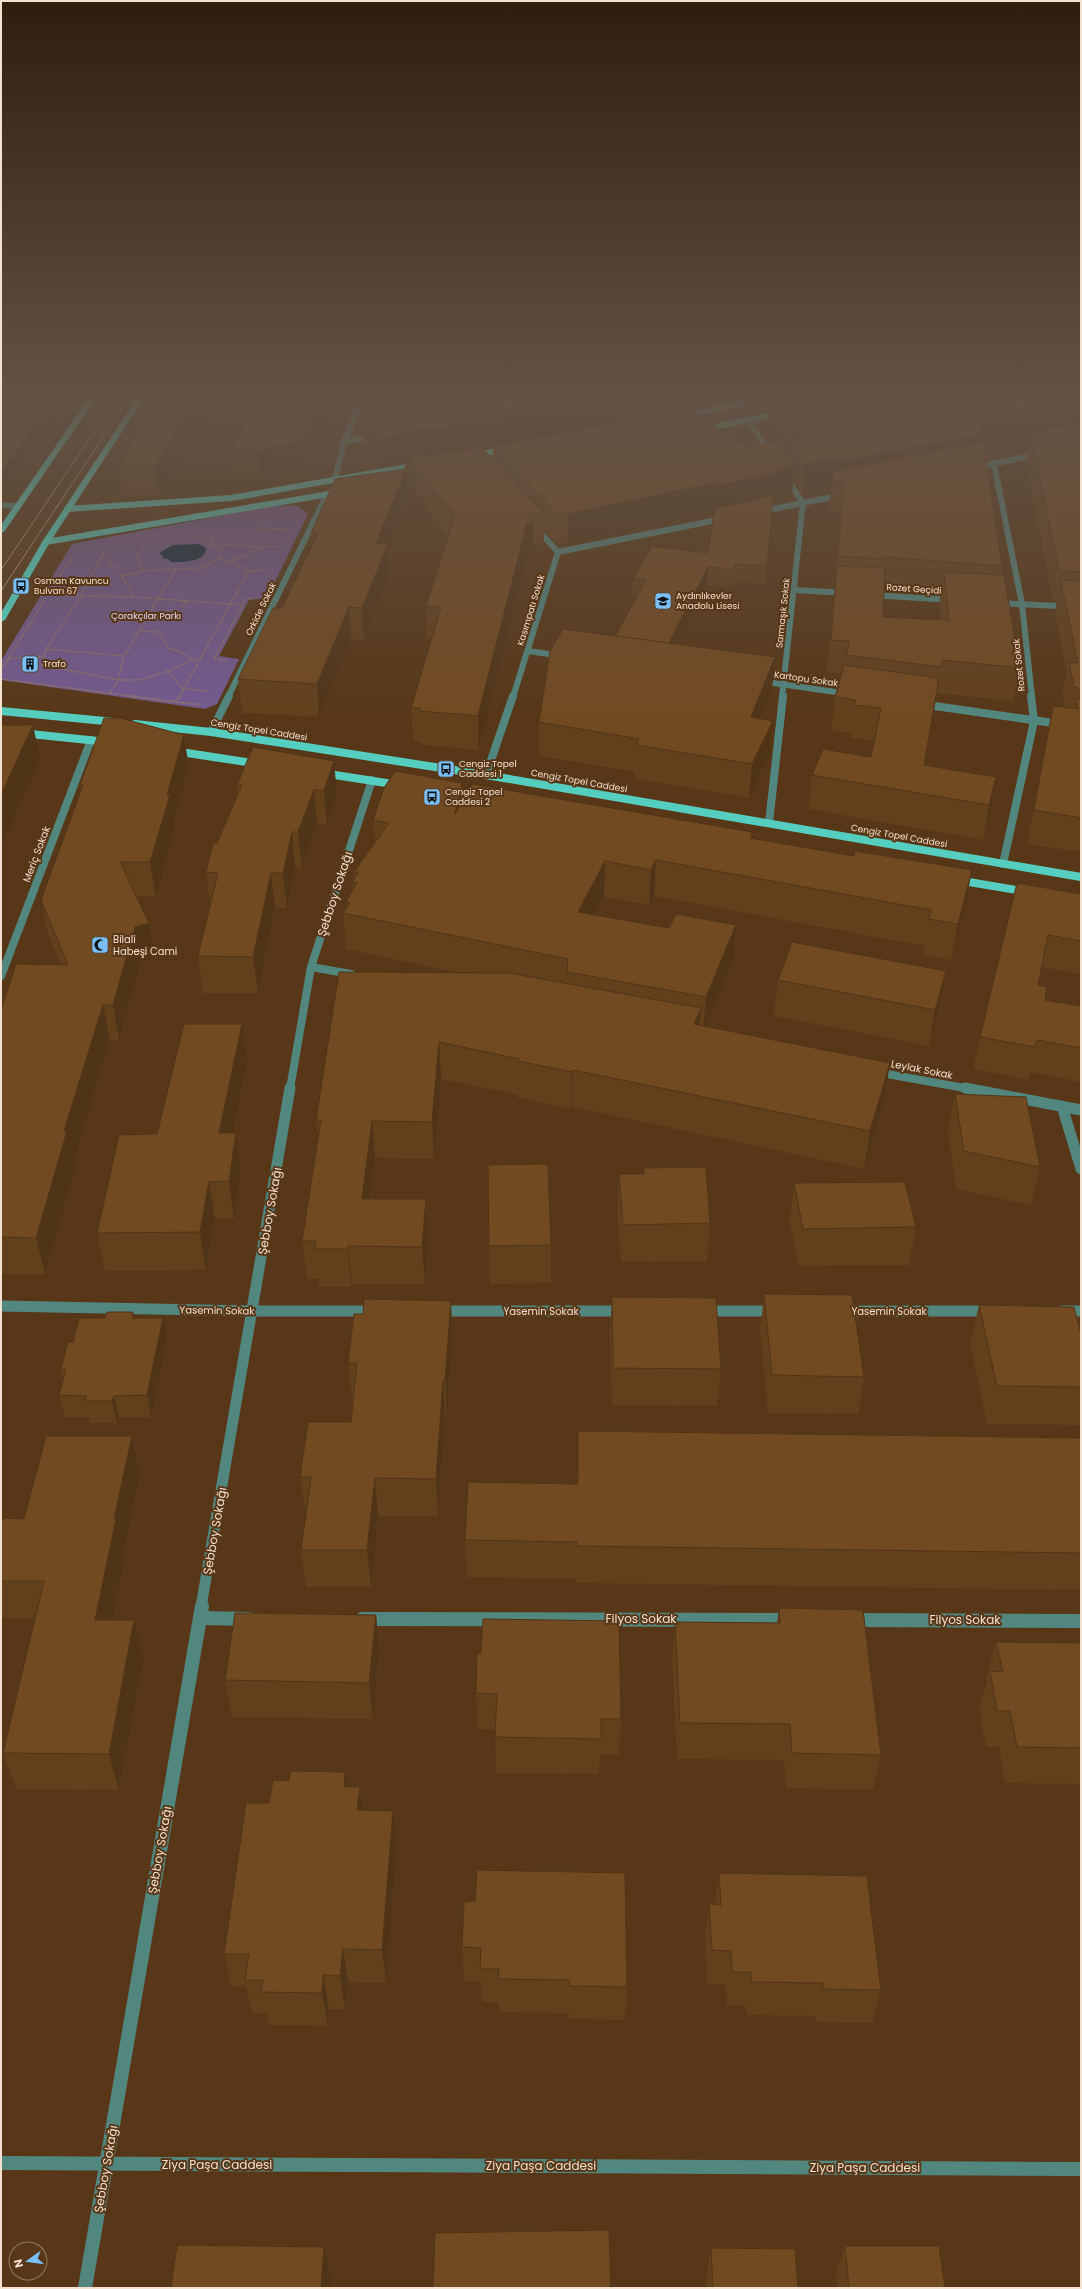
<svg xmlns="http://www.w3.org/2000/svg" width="1082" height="2289" viewBox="0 0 1082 2289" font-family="Poppins,sans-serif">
<rect width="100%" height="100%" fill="#573717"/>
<path fill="#735b91" d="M277 505 298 506 308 514 267 598 249 600 219 656 239 659 217 704 205 709 1 680V661L72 544Z"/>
<path fill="#112d43" d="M198 544 206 548C206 563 181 562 171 562L168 559H163V556L159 553 173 545Z"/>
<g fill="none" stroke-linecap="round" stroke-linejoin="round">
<g stroke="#9a7f65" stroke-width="1.5" stroke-dasharray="1.5 1.5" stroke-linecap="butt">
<path d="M257 528 288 529"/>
<path d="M215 533 210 544 279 547"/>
<path d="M196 537 218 548 220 558"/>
<path d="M146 546 137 557 144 571 176 569"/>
<path d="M103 554 122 576"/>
<path d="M229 562 262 547"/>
<path d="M200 568V574"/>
<path d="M144 571 122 576 134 597 243 605"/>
<path d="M49 594 81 596 103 554"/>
<path d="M134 597 81 596 46 649 42 665 118 680H140L168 671 183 689 208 691"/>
<path d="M183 607 187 597"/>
<path d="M148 616H157"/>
<path d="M139 631 159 632 168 648 179 651 193 660"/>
<path d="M46 649 124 656"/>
<path d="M8 659 45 656"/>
<path d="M225 660 214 659 246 599 255 598"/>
<path d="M1 670 71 558"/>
<path d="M168 671 193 660H198"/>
<path d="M1 679 137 697"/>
<path d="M110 693 118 680 124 656 176 569 200 568 220 558 249 571 267 570"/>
<path d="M179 697 249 571"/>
</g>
<g stroke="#9a7f65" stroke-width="2" stroke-dasharray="1.5 1.5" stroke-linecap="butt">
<path d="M129 696 201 705"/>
<path d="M176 702 180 696"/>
</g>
<g stroke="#528780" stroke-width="6">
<path d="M749 421 771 455"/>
<path d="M344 442 376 436"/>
<path d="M994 464 1022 604 1032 697"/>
<path d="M973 468 1040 454"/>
<path d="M335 479 344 442 363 398"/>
<path d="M1 505 18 506"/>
<path d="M758 512 842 495"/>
<path d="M558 552 727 518"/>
<path d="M794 590 847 593"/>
<path d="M871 595 953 600"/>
<path d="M995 603 1081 607"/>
<path d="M528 651 562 656"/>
<path d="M758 681 850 694"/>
<path d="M228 697 327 494"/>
<path d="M513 697 558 552 535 527"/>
<path d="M782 697 803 503 785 476"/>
</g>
<g stroke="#528780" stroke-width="8">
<path d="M921 704 1081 727"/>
<path d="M211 732 229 696"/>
<path d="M486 775 513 696"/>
<path d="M769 823 783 696"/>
<path d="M1003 864 1034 721 1031 696"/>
<path d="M311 967 351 974"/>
<path d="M1 976 91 740"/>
<path d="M876 1072 970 1089"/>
<path d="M290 1089 311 967 372 780"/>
</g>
<g stroke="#528780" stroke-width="11">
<path d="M965 1088 1081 1110"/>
<path d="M1062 1106 1081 1169"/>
<path d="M1 1306 253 1311H377"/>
<path d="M439 1311H625"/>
<path d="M703 1311H775"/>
<path d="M841 1311H991"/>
<path d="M1061 1311H1081"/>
<path d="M201 1607 290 1088"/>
</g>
<g stroke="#528780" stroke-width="14">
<path d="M200 1618 248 1619"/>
<path d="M362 1619 790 1620"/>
<path d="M850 1620 1081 1621"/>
<path d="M1 2163 1081 2169"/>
<path d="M85 2288 202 1606"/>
</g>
<g stroke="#55cebf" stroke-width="6">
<path d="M684 416 768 398"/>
<path d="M704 429 780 413"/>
<path d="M473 455 505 450"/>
<path d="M67 509 231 498 418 465"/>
<path d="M46 542 341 492"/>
</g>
<g stroke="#55cebf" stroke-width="8">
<path d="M1 711 115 722"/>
<path d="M135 724 211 732 486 775 1081 877"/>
<path d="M1 731 108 742"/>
<path d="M174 751 259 764"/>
<path d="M322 773 399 785"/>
<path d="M957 880 1028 892"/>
</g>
<g fill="#51e9d7" fill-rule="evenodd">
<path d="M89 398H96L4 532H1V525Z"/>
<path d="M137 398H144L50 542 5 620 1 622V613L42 542Z"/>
</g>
<g stroke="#baa18a" stroke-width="1">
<path d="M1 570 117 398"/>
<path d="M1 591 129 398"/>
</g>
</g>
<g fill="#62401c" fill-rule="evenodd">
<path d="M1 398H69L4 490H1Z"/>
<path d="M160 398H334L303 468 262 479 234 478 231 450 248 416 203 415 159 496 123 494 119 466Z"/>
<path d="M400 398H719L657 412V415L746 447 787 454 788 440 785 438V433L767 422 768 412 755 415 744 408 745 398H1081V852L1027 844 1053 706 1065 707 1062 694 1067 672 1055 612 1057 601H1053L1026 461 1028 451 1024 452 1023 445 985 453 1002 566 1001 575 1020 668 1013 701 937 693 924 766 996 777 990 812 983 840 808 809 812 775 871 757 874 741 850 738 851 733 831 731 835 697 841 674 827 672 841 512 829 510 831 486 802 493 793 480 792 495 772 499 765 584 733 582 732 587 707 585 677 644 775 657 772 689 760 719 770 754 749 798 635 779V772L539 756V722L615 636 637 597H632L633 579 708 553 714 512 568 544H557L544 530V544H533V552L527 554 479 750 421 745V742L413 741 411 708 432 639 427 638 426 606 448 536 411 488 409 492 407 489V499L388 550 389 575 364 640 351 639 319 717 242 713 238 679 282 608 312 546 311 533 405 469V463L385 466 363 443 361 415 410 406ZM612 415 622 422 612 423ZM493 447V460L483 449ZM884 589 941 593 939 603 941 620 883 617Z"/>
<path d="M728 398H744L733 401Z"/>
<path d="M253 747 337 795 327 825 317 824 302 867H295L287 908H275L258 993H203L198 956 210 904 206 872 217 843 238 794 237 785Z"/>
<path d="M189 768 174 821 175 828 156 897 136 896 149 923 154 958 141 961 119 1040H110L74 1161 76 1167 45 1274H1V1010L61 965 48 934 41 900 81 790 80 785Z"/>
<path d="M462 783V801L752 832V838L854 856 972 870 965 906 951 960 923 955 924 946 654 896 649 905 604 897 595 915 733 961 706 1027 890 1063 884 1100 864 1169 573 1107 572 1109 518 1098V1095L441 1079 434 1159 375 1158 370 1199H426L428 1237 425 1284H352L351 1287H319V1279H307L302 1241 318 1137 316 1120 460 973 346 949 343 913 347 908 346 902 353 890 352 882 354 879V872L375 843 373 820Z"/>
<path d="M1017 883 1081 894V974L1042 967 1038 985 1045 1000 1081 1006V1082L1030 1072 1028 1080 973 1069 980 1037Z"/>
<path d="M946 971 939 1007 929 1046 774 1016 778 980Z"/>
<path d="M247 1061 232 1133H236L241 1170 234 1219H215L206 1270 105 1271 97 1233 157 1134Z"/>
<path d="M955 1094 1040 1167 1031 1205 956 1189 948 1131Z"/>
<path d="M644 1168 710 1223 707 1261 621 1262 617 1212 619 1174H644Z"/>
<path d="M794 1183 916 1227 909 1265 798 1266 790 1221Z"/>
<path d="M551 1245V1283L490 1284 489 1246Z"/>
<path d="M764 1294 864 1377 858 1414 768 1413 760 1331Z"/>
<path d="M612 1297 721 1369 717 1406 612 1405 610 1334Z"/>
<path d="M451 1301 452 1338 447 1417H445L438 1516H378L371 1587H306L301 1550 306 1515 300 1477 351 1422 353 1401H352L348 1363 363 1314Z"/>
<path d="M979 1305 1081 1334V1425L987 1424 970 1343Z"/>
<path d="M133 1312 134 1318H163L167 1340 151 1417H119L117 1423H90L89 1417H65L59 1395 63 1379 61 1369 73 1342 105 1318Z"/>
<path d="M578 1431 1081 1438V1590L576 1583V1579L467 1577 465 1540 577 1484Z"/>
<path d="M140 1474 124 1552 125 1556 112 1620H134L144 1657 119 1790 16 1789 3 1753 35 1618H1V1525L24 1519Z"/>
<path d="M779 1608 881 1755 873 1790 786 1788 784 1760 677 1759 672 1658 675 1622 777 1623Z"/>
<path d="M376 1615 379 1652 373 1719 232 1717 225 1680Z"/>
<path d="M1081 1638V1784L1005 1783 999 1747H986L979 1708 987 1682 986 1678 996 1642 1079 1643Z"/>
<path d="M477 1653 621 1719 619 1755H600L599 1774 496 1773 495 1730 478 1729 476 1693Z"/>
<path d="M345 1772 347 1787 363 1810 393 1811 397 1846 386 1983 348 1982 345 2009H329L328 2026 269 2025 266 2013H252L246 1987H232L224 1954 269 1803 289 1781Z"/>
<path d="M719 1873 881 1990 872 2023 816 2022 815 2016 746 2015 745 2005H727L726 1984H707L705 1938 709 1904 715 1905Z"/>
<path d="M464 1902 627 1987 625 2020 569 2019V2013L499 2012V2002H482L481 1981H464L462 1947Z"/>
<path d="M845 2246 945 2288H837L836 2274Z"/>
<path d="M711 2248 798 2288H707L706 2277Z"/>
</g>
<g fill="#503417">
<path d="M55 398H69L4 490 1 476V472Z"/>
<path d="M194 398H201L203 415 159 496 155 467Z"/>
<path d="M320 398H334L303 468 262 479 259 451Z"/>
<path d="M430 398H549L431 421Z"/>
<path d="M613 398 612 426 493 446V447L411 462 409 459 411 488 409 492 408 462 404 458 405 463 385 466 383 437Z"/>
<path d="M627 398H719L657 412V417L626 424Z"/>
<path d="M733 398H744L733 401Z"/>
<path d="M756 398H769L768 412 755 415Z"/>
<path d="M1081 415V441L1031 433 1028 451 1024 452 1029 424Z"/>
<path d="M1027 417 1023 445 844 482 833 472 830 491 833 463 980 427Z"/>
<path d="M834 458 831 486 802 493 805 464Z"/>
<path d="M795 465 792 495 568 544V514Z"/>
<path d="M406 469 407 499 388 550 389 575 364 640 362 608 376 544Z"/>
<path d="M529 513V523L533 522V552L527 554 479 750 478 716Z"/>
<path d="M708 567 707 585 667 665 668 646Z"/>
<path d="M349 607 351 639 319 717 317 684Z"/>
<path d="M775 657 772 689 748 751 751 717Z"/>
<path d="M773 721 770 754 749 798 752 764Z"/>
<path d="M33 725 40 759 1 847V795Z"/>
<path d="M184 735 189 768 174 821 175 828 156 897 150 862 167 795Z"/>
<path d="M334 761 337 795 327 825 324 790Z"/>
<path d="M996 777 990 812 983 840 989 805Z"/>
<path d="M462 783 463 817 455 814Z"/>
<path d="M314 790 317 824 302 867 298 832Z"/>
<path d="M292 832 295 867 287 908 283 873Z"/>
<path d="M656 860 654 896 649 905 651 870Z"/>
<path d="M605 861 604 897 578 947V912Z"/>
<path d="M972 870 965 906 951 960 958 924Z"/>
<path d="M271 873 275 908 258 993 253 957Z"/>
<path d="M149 923 154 958 141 961 119 1040 113 1005 135 927Z"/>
<path d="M736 925 733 961 703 1034 706 997Z"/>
<path d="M946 971 939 1007 929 1046 935 1010Z"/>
<path d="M103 1005 110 1040 74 1161 76 1167 45 1274 36 1238 64 1131Z"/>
<path d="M701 1008 698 1045 694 1024Z"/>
<path d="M242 1024 247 1061 225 1171 219 1133Z"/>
<path d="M439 1042 441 1079 434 1159 432 1122Z"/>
<path d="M890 1063 884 1100 864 1169 870 1131Z"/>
<path d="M573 1070V1107L572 1109V1072Z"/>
<path d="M372 1121 375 1158 365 1236 362 1199Z"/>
<path d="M236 1133 241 1170 234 1219 229 1181Z"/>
<path d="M209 1182 215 1219 206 1270 200 1232Z"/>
<path d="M426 1199 428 1237 425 1284 422 1247Z"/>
<path d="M348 1246 352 1284 351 1287 348 1249Z"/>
<path d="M451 1301 452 1338 447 1417 445 1380Z"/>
<path d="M163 1318 167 1340 151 1417 147 1395Z"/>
<path d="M443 1380 445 1417 438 1516 436 1479Z"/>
<path d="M114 1396 119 1417 117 1423 112 1401Z"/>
<path d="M132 1436 140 1474 124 1552 125 1556 105 1657 95 1620 114 1519Z"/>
<path d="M375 1478 378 1516 371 1587 367 1550Z"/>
<path d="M376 1615 379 1652 373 1719 369 1683Z"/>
<path d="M134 1620 144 1657 119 1790 109 1754Z"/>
<path d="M345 1772 350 1808 344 1787Z"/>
<path d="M360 1787 364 1823 357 1810Z"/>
<path d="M393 1811 397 1846 386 1983 382 1950Z"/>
<path d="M343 1949 348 1982 345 2009 340 1976Z"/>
<path d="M323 1975 329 2009 328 2026 322 1993Z"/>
<path d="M324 2247 331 2276 330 2288H321Z"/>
</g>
<g fill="#724a21" stroke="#503417">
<path d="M1 398H55L1 472Z"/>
<path d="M160 398H194L155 467 119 466Z"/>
<path d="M258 398H320L301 440 259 451 231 450Z"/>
<path d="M451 398H611L383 437 361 415Z"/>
<path d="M775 398H1081V415L1029 424 1027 417 980 427 981 434 833 463 834 458 805 464 788 440 824 432 787 410 793 409Z"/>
<path d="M689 409 746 447 778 441 795 465 775 469V474L717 485 718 482 568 514H557L493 446Z"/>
<path d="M1081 423V572L1059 571 1031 433Z"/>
<path d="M983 442 1002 566 885 557V559L838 556 844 482 832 480 833 472Z"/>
<path d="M482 448 544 513H529L528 516 533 522 527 523 478 716 420 711V708H411L441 607 426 606 455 515 409 459 408 462 404 458Z"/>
<path d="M406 469 376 544H388L362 608 349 607 317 684 238 679 273 608H282L318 533H311L335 479Z"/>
<path d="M773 496 767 566 734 564V569L708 567 669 643 615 636 646 580 633 579 652 546 708 553 715 508Z"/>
<path d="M837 566 885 568 883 617 949 620 944 572 1004 575 1020 668 942 660 941 667 846 655 850 641 831 640Z"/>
<path d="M1061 580 1081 581V689L1074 687 1069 662 1078 663 1061 582Z"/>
<path d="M563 629 775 657 751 717 773 721 752 764 636 745 639 739 539 722 550 651Z"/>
<path d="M844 665 939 678 924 765 996 777 989 805 812 775 823 749 871 757 881 708 854 705 856 700 835 697Z"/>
<path d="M1076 699 1081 700V818L1034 810 1053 706 1078 709Z"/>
<path d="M104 718H120L184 735 167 795H170L150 862H120L149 923 135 927 113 1005H103L64 1131H67L36 1238 1 1237V1010L16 964 68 965 41 900 83 785H80Z"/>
<path d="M1 725H33L1 795Z"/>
<path d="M253 747 334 761 324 790H314L298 832H292L283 873H271L253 957 198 956 218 873 206 872 213 843H217L242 785H237Z"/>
<path d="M395 771 462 783 455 814 472 784 752 832 750 838 854 856 855 851 972 870 958 924 929 919 931 910 656 860 651 870 605 861 578 912 669 928 676 914 736 925 706 997 567 972 568 959 343 913 350 903 346 902 357 883 352 882 359 872H354L389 823 373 820 384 788Z"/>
<path d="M1017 883 1081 894V941L1048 935 1038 985 1047 987 1045 1000 1081 1006V1048L1037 1040 1035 1047 980 1037Z"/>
<path d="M792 942 946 971 935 1010 778 980Z"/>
<path d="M339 972 509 973 701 1008 694 1024 890 1063 870 1131 573 1070 572 1072 518 1061 519 1059 439 1042 432 1122 372 1121 362 1199H426L422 1247 348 1246V1249H315L316 1241H302L321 1120H316Z"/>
<path d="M184 1024H242L219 1133H236L229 1181 209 1182 200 1232 97 1233 119 1135 157 1134Z"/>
<path d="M955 1094 1026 1097 1040 1167 964 1151Z"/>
<path d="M548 1164 551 1245 489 1246 488 1165Z"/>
<path d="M706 1167 710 1223 623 1225 619 1174H644V1168Z"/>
<path d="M905 1182 916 1227 803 1229 794 1183Z"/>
<path d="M764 1294 852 1295 864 1377 772 1375Z"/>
<path d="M612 1297 716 1298 721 1369 613 1368Z"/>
<path d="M364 1299 451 1301 445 1380H443L436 1479 375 1478 367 1550H301L311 1477H300L308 1422H351L357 1363H348L354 1314H363Z"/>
<path d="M979 1305 1074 1307 1081 1334V1387L997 1386Z"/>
<path d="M107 1312H133L132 1318H163L147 1395 114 1396 112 1401H85L86 1396 59 1395 66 1369H61L68 1342H73L79 1318H105Z"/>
<path d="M578 1431 1081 1438V1553L577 1546V1542L465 1540 468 1482 578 1484Z"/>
<path d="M46 1436H132L114 1519H116L95 1620H134L109 1754 3 1753 44 1581H1V1525L3 1518 24 1519Z"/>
<path d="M779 1608 863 1610 881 1755 792 1753 790 1724 680 1723 675 1622 780 1623Z"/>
<path d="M235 1613 376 1615 369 1683 225 1680Z"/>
<path d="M483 1619 619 1621 621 1719H601V1739L495 1737 497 1694 476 1693 477 1653H481Z"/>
<path d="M996 1642 1081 1643V1748L1017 1747 1010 1711H997L990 1671 1003 1672Z"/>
<path d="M291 1771 345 1772 344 1787H360L357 1810 393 1811 382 1950 343 1949 340 1976 323 1975 322 1993 261 1992 263 1980H245L249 1954H224L246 1803H269L273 1780 289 1781Z"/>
<path d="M477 1870 625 1873 627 1987 569 1986 570 1980 498 1979 499 1969H480L481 1948 462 1947 464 1902 475 1901Z"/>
<path d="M719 1873 867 1876 881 1990 823 1989V1983L752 1982 751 1972H732L731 1951 712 1950 709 1904 721 1905Z"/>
<path d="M609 2230 611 2288H433L435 2233Z"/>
<path d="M177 2245 324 2247 321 2288H171Z"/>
<path d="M845 2246H939L945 2288H849Z"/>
<path d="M711 2248 795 2249 798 2288H713Z"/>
</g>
<linearGradient id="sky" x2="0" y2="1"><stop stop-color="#301e0d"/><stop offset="0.55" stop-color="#635347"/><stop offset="1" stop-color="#635347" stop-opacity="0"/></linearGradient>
<rect width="1082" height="719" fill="url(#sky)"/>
<defs>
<symbol id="bus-square" viewBox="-11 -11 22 22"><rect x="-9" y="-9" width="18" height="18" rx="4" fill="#78bff8" stroke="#573717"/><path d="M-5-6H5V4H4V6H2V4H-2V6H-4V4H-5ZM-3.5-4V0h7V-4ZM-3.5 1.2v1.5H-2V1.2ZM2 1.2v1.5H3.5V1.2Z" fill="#111"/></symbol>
<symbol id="school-square" viewBox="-11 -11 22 22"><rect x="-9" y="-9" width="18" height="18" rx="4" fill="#78bff8" stroke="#573717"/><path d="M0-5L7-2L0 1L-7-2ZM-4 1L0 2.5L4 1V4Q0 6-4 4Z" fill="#111"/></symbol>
<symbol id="building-square" viewBox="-11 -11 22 22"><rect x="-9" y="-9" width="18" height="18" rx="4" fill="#78bff8" stroke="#573717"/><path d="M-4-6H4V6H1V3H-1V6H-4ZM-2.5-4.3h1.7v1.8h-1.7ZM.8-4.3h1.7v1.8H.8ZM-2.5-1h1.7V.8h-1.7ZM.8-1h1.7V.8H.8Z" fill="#111"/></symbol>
<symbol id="mosque-square" viewBox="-11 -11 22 22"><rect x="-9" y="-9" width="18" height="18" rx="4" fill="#78bff8" stroke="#573717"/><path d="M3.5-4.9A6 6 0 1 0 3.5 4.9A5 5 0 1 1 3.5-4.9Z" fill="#111"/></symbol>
</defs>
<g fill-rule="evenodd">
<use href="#bus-square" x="11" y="576" width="20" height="20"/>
<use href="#school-square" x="653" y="591" width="20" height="20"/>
<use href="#building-square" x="20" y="654" width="20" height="20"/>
<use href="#bus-square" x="436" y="759" width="20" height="20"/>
<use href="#bus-square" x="422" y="787" width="20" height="20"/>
<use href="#mosque-square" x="90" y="935" width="20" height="20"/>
</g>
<g text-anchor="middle" stroke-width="4" stroke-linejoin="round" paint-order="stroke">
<g font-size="9" fill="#f5e1cf" stroke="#573717" text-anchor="start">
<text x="34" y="584">Osman Kavuncu<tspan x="34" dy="10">Bulvarı 67</tspan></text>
<text x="676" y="599">Aydınlıkevler<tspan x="676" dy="10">Anadolu Lisesi</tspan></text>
<text x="43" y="667">Trafo</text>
<text x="459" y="767">Cengiz Topel<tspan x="459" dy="10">Caddesi 1</tspan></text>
<text x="445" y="795">Cengiz Topel<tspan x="445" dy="10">Caddesi 2</tspan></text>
</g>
<g font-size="9" fill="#f5e1cf" stroke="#573717">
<text transform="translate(914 589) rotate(4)" y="3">Rozet Geçidi</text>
<text transform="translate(261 609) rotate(-64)" y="3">Orkide Sokak</text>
<text transform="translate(531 610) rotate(-73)" y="3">Kasımpatı Sokak</text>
<text transform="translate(783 613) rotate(-84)" y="3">Sarmaşık Sokak</text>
<text transform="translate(1019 665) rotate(-96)" y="3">Rozet Sokak</text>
<text transform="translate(806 679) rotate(8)" y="3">Kartopu Sokak</text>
<text transform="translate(259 730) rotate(9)" y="3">Cengiz Topel Caddesi</text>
<text transform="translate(579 781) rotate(10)" y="3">Cengiz Topel Caddesi</text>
<text transform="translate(899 836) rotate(10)" y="3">Cengiz Topel Caddesi</text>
</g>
<g font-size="9" fill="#e5dbf2" stroke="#573717">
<text x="146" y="619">Çorakçılar Parkı</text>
</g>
<g font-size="10" fill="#f5e1cf" stroke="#573717">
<text transform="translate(36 854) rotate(-69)" y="4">Meriç Sokak</text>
<text transform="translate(922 1069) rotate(11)" y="4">Leylak Sokak</text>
<text transform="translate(217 1310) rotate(1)" y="4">Yasemin Sokak</text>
<text x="541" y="1315">Yasemin Sokak</text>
<text x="889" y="1315">Yasemin Sokak</text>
</g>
<g font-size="10" fill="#f5e1cf" stroke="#573717" text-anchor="start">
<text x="113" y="943">Bilali<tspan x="113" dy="12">Habeşi Cami</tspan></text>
</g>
<g font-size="12" fill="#f5e1cf" stroke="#573717">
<text transform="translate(335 894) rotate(-72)" y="4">Şebboy Sokağı</text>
<text transform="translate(270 1211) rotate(-80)" y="4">Şebboy Sokağı</text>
<text transform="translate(215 1531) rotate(-80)" y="4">Şebboy Sokağı</text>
<text x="641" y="1623">Filyos Sokak</text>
<text x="965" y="1624">Filyos Sokak</text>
<text transform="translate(160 1850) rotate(-80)" y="4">Şebboy Sokağı</text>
<text x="217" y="2169">Ziya Paşa Caddesi</text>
<text x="541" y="2170">Ziya Paşa Caddesi</text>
<text x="865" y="2172">Ziya Paşa Caddesi</text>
<text transform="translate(106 2169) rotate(-80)" y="4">Şebboy Sokağı</text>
</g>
</g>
<rect width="1082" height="2289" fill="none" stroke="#f5e1cf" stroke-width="4"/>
<g transform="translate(28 2261) rotate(256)"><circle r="19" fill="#573717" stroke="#967b61"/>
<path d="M0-3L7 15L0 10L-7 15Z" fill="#78bff8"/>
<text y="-6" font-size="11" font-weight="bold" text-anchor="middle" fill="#f5e1cf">N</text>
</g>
</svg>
